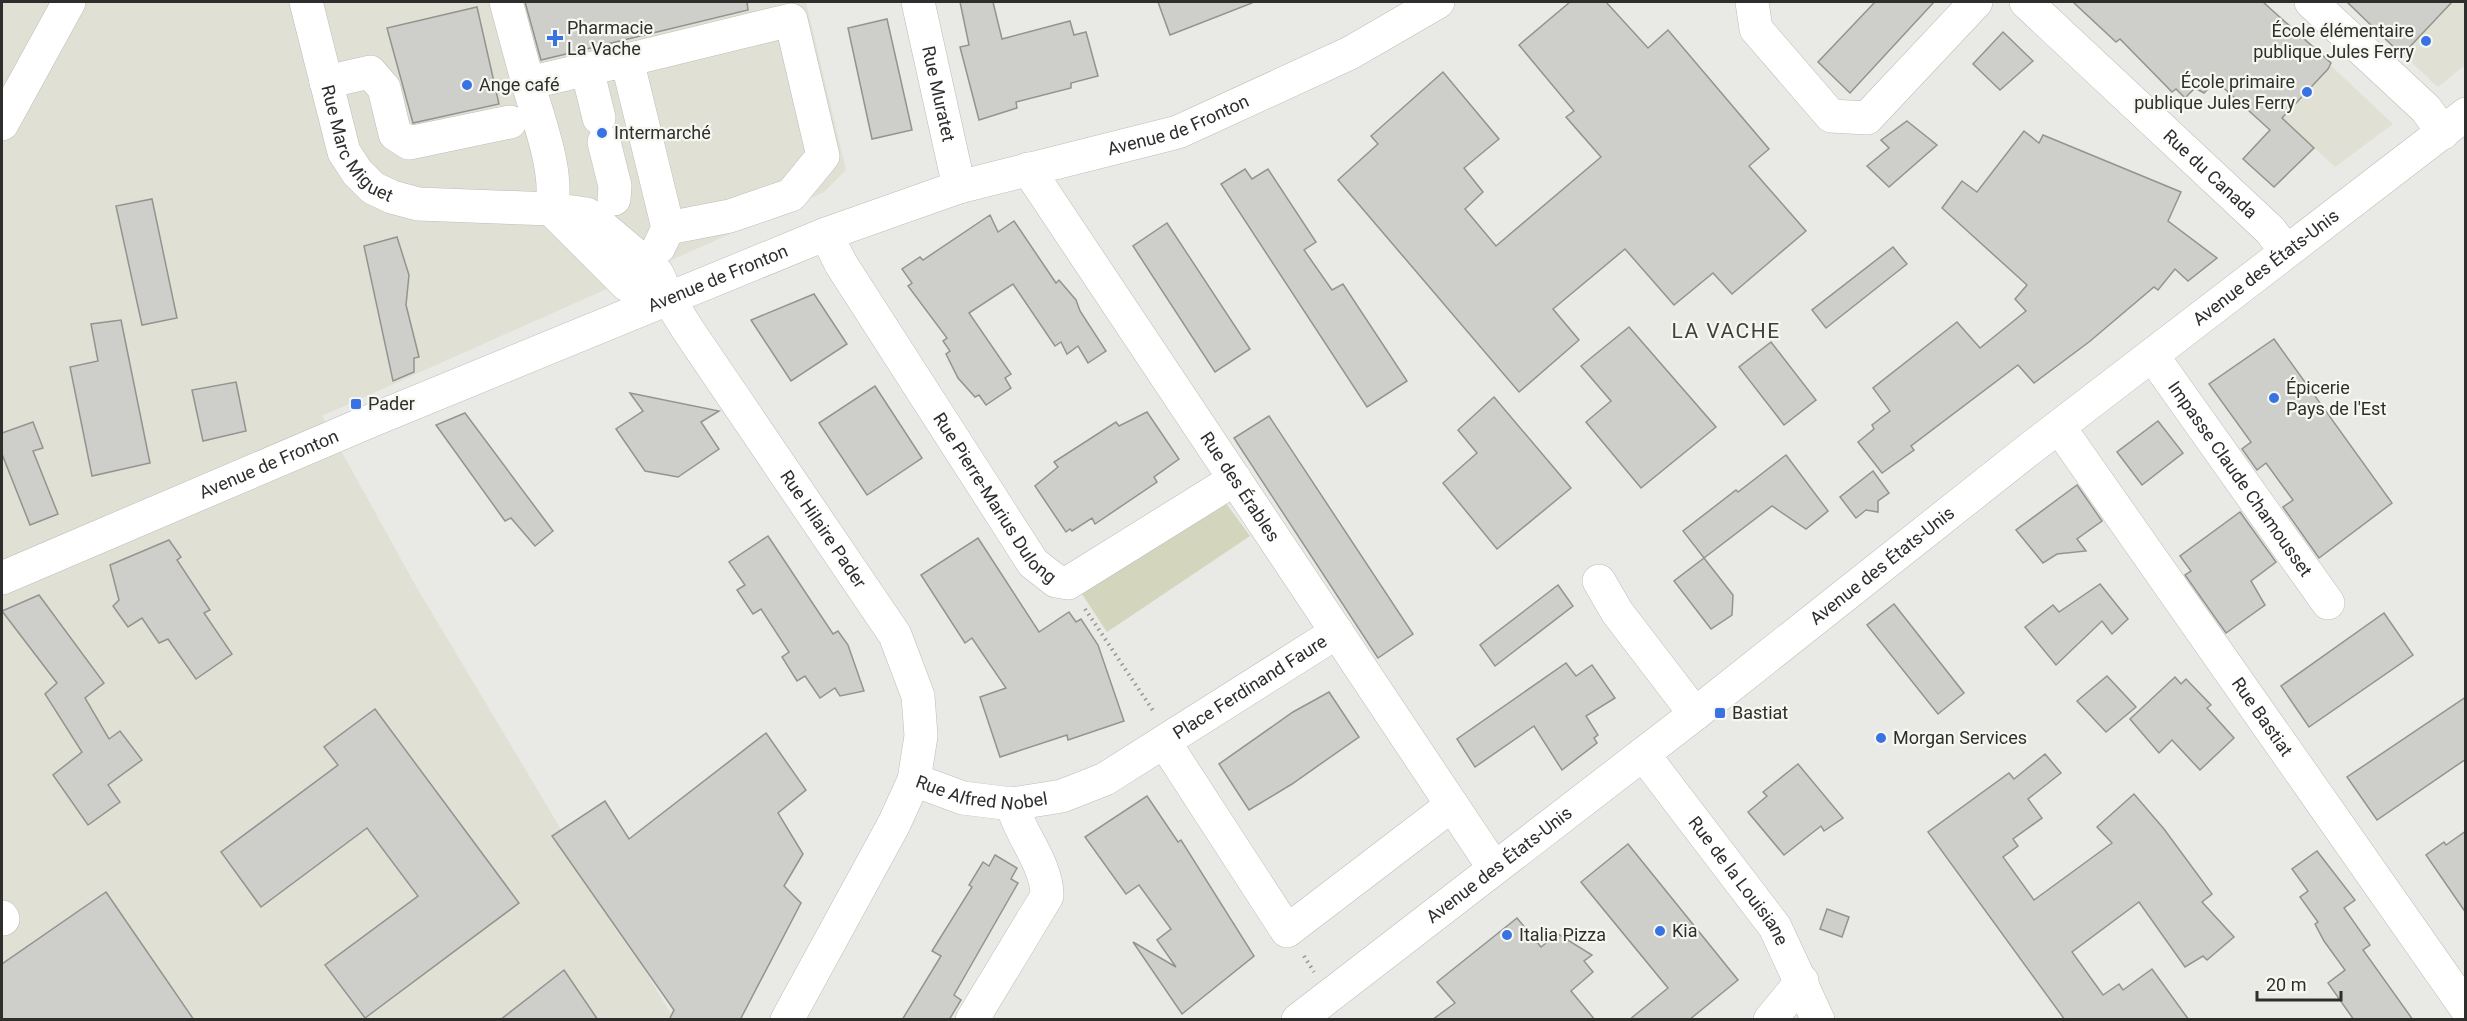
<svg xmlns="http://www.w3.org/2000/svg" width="2467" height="1021" viewBox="0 0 2467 1021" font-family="Roboto,sans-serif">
<rect width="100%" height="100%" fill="#e9eae5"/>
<g fill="#e0e1d4">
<path d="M2 2H806L846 170 824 192 322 416 413 581 674 1019 2 1020Z"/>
<path d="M2158 2H2263L2393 124 2335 167Z"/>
<path d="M2347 2H2465V65L2438 87Z"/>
</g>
<path fill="#d3d5bd" d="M1225 502 1250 536 1107 632 1082 594Z"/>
<g fill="#cecfca" stroke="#93948f" stroke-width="1.5">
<path d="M525 2H747L748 10 541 60Z"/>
<path d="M960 2H993L1002 39 1070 21 1074 35 1086 32 1098 76 1071 83V88L1016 102 1017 108 979 120 960 47 969 45Z"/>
<path d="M1158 2H1252V3L1170 35Z"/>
<path d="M1570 2H1606L1648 48 1668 30 1769 149 1749 166 1806 231 1732 294 1713 273 1674 305 1625 249 1553 309 1579 340 1519 392 1338 180 1378 144 1371 136 1443 72 1499 139 1464 168 1483 192 1465 209 1496 246 1601 157 1566 117 1574 111 1519 45Z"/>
<path d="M1875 2H1934L1850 93 1818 62Z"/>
<path d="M2073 2H2263L2331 63 2328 69 2282 118 2314 148 2274 187 2243 159 2270 130 2216 81 2204 93 2195 88 2185 98 2176 89 2172 92 2120 39 2116 42Z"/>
<path d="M2347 2H2452L2402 55Z"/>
<path d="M477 7 499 104 413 123 387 28Z"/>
<path d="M887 19 912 130 872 139 848 28Z"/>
<path d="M2003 32 2033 61 2000 90 1973 64Z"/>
<path d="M1907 121 1937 145 1889 187 1867 166 1889 148 1881 140Z"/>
<path d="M2024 131 2039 143 2043 135 2181 192 2168 221 2217 258 2188 281 2175 269 2158 290 2154 287 2089 342 2034 383 2018 365 1911 446 1914 450 1882 473 1858 442 1874 429 1872 425 1890 411 1873 388 1957 322 1980 348 2026 311 2015 299 2027 285 1942 208 1962 181 1977 192Z"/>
<path d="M1245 169 1252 179 1268 169 1316 242 1304 250 1332 290 1343 284 1407 381 1367 407 1221 184Z"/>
<path d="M152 199 177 318 142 325 116 206Z"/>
<path d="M990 215 998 232 1014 221 1056 283 1059 280 1076 300 1080 311 1106 351 1088 363 1078 346 1067 354 1061 342 1055 346 1013 284 969 313 1011 374 1005 378 1011 388 986 405 979 395 975 397 958 378 946 354 950 351 943 341 947 338 908 286 912 283 902 269 920 257 923 260Z"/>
<path d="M1167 223 1250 349 1215 372 1133 246Z"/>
<path d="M397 237 409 275 406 305 419 357 414 358V372L393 381 364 246Z"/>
<path d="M1893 247 1907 264 1826 328 1812 310Z"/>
<path d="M814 294 847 344 791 381 751 320Z"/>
<path d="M121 320 150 463 92 476 70 367 98 361 91 324Z"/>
<path d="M1629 327 1716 427 1641 488 1586 422 1611 401 1581 366Z"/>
<path d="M2274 339 2392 503 2319 558 2283 507 2293 500 2266 463 2257 470 2242 449 2251 442 2209 384Z"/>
<path d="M1771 342 1816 400 1784 425 1739 367Z"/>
<path d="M236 382 246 431 203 441 192 390Z"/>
<path d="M875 386 922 458 867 495 819 423Z"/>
<path d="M630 393 719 411 701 422 719 449 678 477 645 471 616 429 643 411Z"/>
<path d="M1494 397 1571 488 1497 549 1443 483 1477 453 1458 430Z"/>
<path d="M1147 412 1179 459 1154 477 1157 482 1095 524 1092 518 1072 531 1070 529 1066 532 1035 486 1058 467 1054 462 1116 422 1119 426Z"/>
<path d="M465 413 553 531 535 546 511 518 505 521 436 425Z"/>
<path d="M1269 416 1413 634 1378 658 1234 438Z"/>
<path d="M2158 421 2183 453 2142 485 2117 452Z"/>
<path d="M33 422 43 448 33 451 58 514 30 525 2 454V433Z"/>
<path d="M1786 455 1828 511 1806 529 1772 506 1704 558 1683 531 1736 490 1738 492Z"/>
<path d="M1873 471 1889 493 1878 501V512L1866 510 1856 518 1840 497Z"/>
<path d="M2077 485 2102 521 2077 539 2086 551 2057 554 2043 563 2016 530Z"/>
<path d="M2240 512 2276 562 2251 581 2265 605 2226 633 2185 575 2191 571 2180 556Z"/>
<path d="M768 536 833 634 838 631 848 645 864 691 840 696 835 688 820 698 805 676 797 681 782 657 789 652 761 609 753 614 737 590 745 585 729 562Z"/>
<path d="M978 538 1039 632 1069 612 1076 622 1081 619 1098 645 1124 721 1068 740 1067 735 1000 757 980 697 1006 688 972 638 965 643 921 575Z"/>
<path d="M169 540 181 557 177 560 210 610 204 613 232 654 196 679 168 639 159 643 142 618 128 627 113 606 119 600 110 565Z"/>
<path d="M1704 558 1733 595 1732 615 1711 629 1674 581Z"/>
<path d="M2100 584 2128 619 2112 634 2102 621 2056 665 2025 627 2053 605 2059 612Z"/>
<path d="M1558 585 1573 606 1495 666 1480 645Z"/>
<path d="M39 595 104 683 85 698 109 739 120 731 142 760 108 785 120 802 88 825 53 775 82 752 45 694 57 683 2 611Z"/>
<path d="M1894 604 1964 693 1938 714 1867 625Z"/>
<path d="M2384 613 2413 655 2309 727 2281 686Z"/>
<path d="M1566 663 1576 676 1592 665 1615 698 1586 716 1598 735 1594 738 1597 743 1562 770 1534 726 1475 767 1457 739Z"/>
<path d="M2107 676 2136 707 2106 732 2077 701Z"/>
<path d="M2175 677 2181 684 2186 679 2211 705 2207 708 2234 738 2200 770 2172 740 2159 753 2130 719Z"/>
<path d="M1329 692 1359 737 1292 784 1249 810 1219 764 1293 712Z"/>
<path d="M2466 697V759L2377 820 2347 777Z"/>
<path d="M375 709 519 903 365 1018 325 965 418 896 367 828 261 907 221 852 338 765 324 747Z"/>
<path d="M766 733 806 790 778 813 803 854 784 886 801 903 740 1020H669L674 1010 552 836 605 801 629 839Z"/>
<path d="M2045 754 2061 773 2028 799 2042 818 2013 839 2018 846 2003 857 2034 900 2112 843 2097 827 2134 794 2164 829 2212 894 2202 902 2234 937 2207 960 2203 956 2185 967 2139 902 2072 952 2103 995 2119 984 2123 990 2152 969 2189 1020H2065L1928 832 2009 773 2014 779Z"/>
<path d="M1798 764 1843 818 1824 831 1821 826 1784 855 1748 812 1767 796 1763 792Z"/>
<path d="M1147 796 1178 842 1181 840 1254 956 1182 1014 1133 942 1176 967 1157 940 1171 929 1139 885 1126 894 1085 837Z"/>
<path d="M2466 831V913L2426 855 2444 842 2446 845Z"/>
<path d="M1628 844 1738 980 1689 1020H1629L1668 988 1581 882Z"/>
<path d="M2317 851 2355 900 2344 908 2370 945 2363 950 2413 1020H2354L2328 983 2345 970 2324 941 2315 924 2318 922 2300 897 2308 891 2292 869Z"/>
<path d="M995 855 1017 868 1011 879 1018 883 954 995 961 1000 949 1020H902L941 956 932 951 972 887 969 885 983 862 989 866Z"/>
<path d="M106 892 194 1020H2V964Z"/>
<path d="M1827 909 1849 917 1842 937 1820 929Z"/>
<path d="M1517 918 1541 947 1558 934 1592 955 1584 961 1593 972 1571 991 1595 1020H1432L1455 1003 1437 982Z"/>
<path d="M564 970 598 1020H500Z"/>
</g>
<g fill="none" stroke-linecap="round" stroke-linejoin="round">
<defs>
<g id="minor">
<path id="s1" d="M306 2 344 152 357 172 373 188 392 197 418 204 551 209 587 214 657 273 668 298 688 330 895 635 918 696 921 736 914 780 894 824 787 1020"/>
<path d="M506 2 528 83"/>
<path id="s2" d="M918 2 959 187"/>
<path d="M1752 2 1756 29 1831 116 1867 118 1976 2"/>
<path id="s3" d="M2026 2 2270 230 2286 251"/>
<path d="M2311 2 2426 109 2443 133"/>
<path d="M627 60 791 20 823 156 791 195 730 216 668 228"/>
<path d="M587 69 599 118"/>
<path d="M326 82 370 72 384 88 395 134 409 143 510 122"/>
<path d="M2 124 69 2"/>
<path d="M604 142 615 186 614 199"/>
<path id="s4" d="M1028 169 1494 868"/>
<path d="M551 209C560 174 538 119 528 83L627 60 668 228 659 247"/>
<path d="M551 209 627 285 668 298"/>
<path id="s5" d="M826 234 841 264 1033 563 1056 581 1068 583 1235 479"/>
<path id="s6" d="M2152 355 2328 603"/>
<path id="s7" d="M2059 427 2466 1008"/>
<path id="s8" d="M2 578 375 419 826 234 959 187 1178 132 1350 53 1438 2"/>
<path d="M1599 581 1617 612 1695 714"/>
<path d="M1165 743 1287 931 1452 805"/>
<path id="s9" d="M1643 754 1775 927 1818 1020"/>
<path id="s10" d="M914 780 963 798 1012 804 1062 796 1105 779 1337 632"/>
<path d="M2 917 3 919"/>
<path d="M972 1020 1047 896C1047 863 1020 836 1012 804"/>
<path d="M1770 1020 1802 981"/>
</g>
<g id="major">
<path id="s11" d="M1298 1020 1695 714 2027 451 2466 114"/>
</g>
</defs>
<use href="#minor" stroke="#bcbdb8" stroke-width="34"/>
<use href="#major" stroke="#bcbdb8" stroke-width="34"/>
<g stroke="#959692" stroke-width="4" stroke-dasharray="1.5 4.5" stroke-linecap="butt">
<path d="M1085 609 1154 712"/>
<path d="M1304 956 1314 972"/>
</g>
<use href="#minor" stroke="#fff" stroke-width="33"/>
<use href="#major" stroke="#fff" stroke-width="33"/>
</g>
<g fill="#3972e2" stroke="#f7f7f2" stroke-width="2">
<path d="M552 29h6v6h6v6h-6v6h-6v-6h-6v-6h6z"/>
<circle cx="2426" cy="41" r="6"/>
<circle cx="467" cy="85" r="6"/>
<circle cx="2307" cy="92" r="6"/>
<circle cx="602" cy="133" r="6"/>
<circle cx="2274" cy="398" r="6"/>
<rect x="350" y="398" width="12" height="12" rx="3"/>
<rect x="1714" y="707" width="12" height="12" rx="3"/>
<circle cx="1881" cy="738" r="6"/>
<circle cx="1660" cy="931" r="6"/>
<circle cx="1507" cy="935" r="6"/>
</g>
<g text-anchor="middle" stroke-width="4.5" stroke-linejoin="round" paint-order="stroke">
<g font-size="18" fill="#2e2e2c" stroke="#f7f7f2" text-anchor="start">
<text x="567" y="34">Pharmacie<tspan x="567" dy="21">La Vache</tspan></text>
<text x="2414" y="37" text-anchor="end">École élémentaire<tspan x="2414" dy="21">publique Jules Ferry</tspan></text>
<text x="2295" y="88" text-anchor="end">École primaire<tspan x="2295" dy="21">publique Jules Ferry</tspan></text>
<text x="479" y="91">Ange café</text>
<text x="614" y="139">Intermarché</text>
<text x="2286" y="394">Épicerie<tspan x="2286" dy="21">Pays de l'Est</tspan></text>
<text x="368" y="410">Pader</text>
<text x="1732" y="719">Bastiat</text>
<text x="1893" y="744">Morgan Services</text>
<text x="1672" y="937">Kia</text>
<text x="1519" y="941">Italia Pizza</text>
</g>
<g font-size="18" fill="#2e2e2c" stroke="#f7f7f2">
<text dy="6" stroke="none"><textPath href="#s2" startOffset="94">Rue Muratet</textPath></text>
<text dy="6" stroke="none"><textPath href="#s8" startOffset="1262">Avenue de Fronton</textPath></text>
<text dy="6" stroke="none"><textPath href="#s1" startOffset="154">Rue Marc Miguet</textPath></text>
<text dy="6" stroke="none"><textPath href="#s3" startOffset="252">Rue du Canada</textPath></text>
<text dy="6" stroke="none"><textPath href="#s11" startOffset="1226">Avenue des États-Unis</textPath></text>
<text dy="6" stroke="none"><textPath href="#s8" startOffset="776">Avenue de Fronton</textPath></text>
<text dy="6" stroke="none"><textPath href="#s8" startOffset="290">Avenue de Fronton</textPath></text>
<text dy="6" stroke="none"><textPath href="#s6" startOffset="152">Impasse Claude Chamousset</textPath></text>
<text dy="6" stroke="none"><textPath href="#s4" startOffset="382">Rue des Érables</textPath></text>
<text dy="6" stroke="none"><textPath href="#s5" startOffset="314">Rue Pierre-Marius Dulong</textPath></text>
<text dy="6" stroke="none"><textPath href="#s1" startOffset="816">Rue Hilaire Pader</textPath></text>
<text dy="6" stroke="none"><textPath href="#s11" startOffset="740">Avenue des États-Unis</textPath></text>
<text dy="6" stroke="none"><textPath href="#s10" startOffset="370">Place Ferdinand Faure</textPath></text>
<text dy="6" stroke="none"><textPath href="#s7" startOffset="354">Rue Bastiat</textPath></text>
<text dy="6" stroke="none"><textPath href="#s10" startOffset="70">Rue Alfred Nobel</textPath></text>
<text dy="6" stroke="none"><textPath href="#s11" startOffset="254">Avenue des États-Unis</textPath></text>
<text dy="6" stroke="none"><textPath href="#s9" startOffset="159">Rue de la Louisiane</textPath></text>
</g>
<g font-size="21" letter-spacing="1.5" fill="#41423e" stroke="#f7f7f2">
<text x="1726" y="338">LA VACHE</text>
</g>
</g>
<rect width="2467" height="1021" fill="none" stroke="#2e2e2c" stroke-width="6"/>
<path d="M2257 991v9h84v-9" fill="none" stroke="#2e2e2c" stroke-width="3"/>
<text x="2266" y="991" font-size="18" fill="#2e2e2c" stroke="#f7f7f2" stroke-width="4.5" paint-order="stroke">20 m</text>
</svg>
